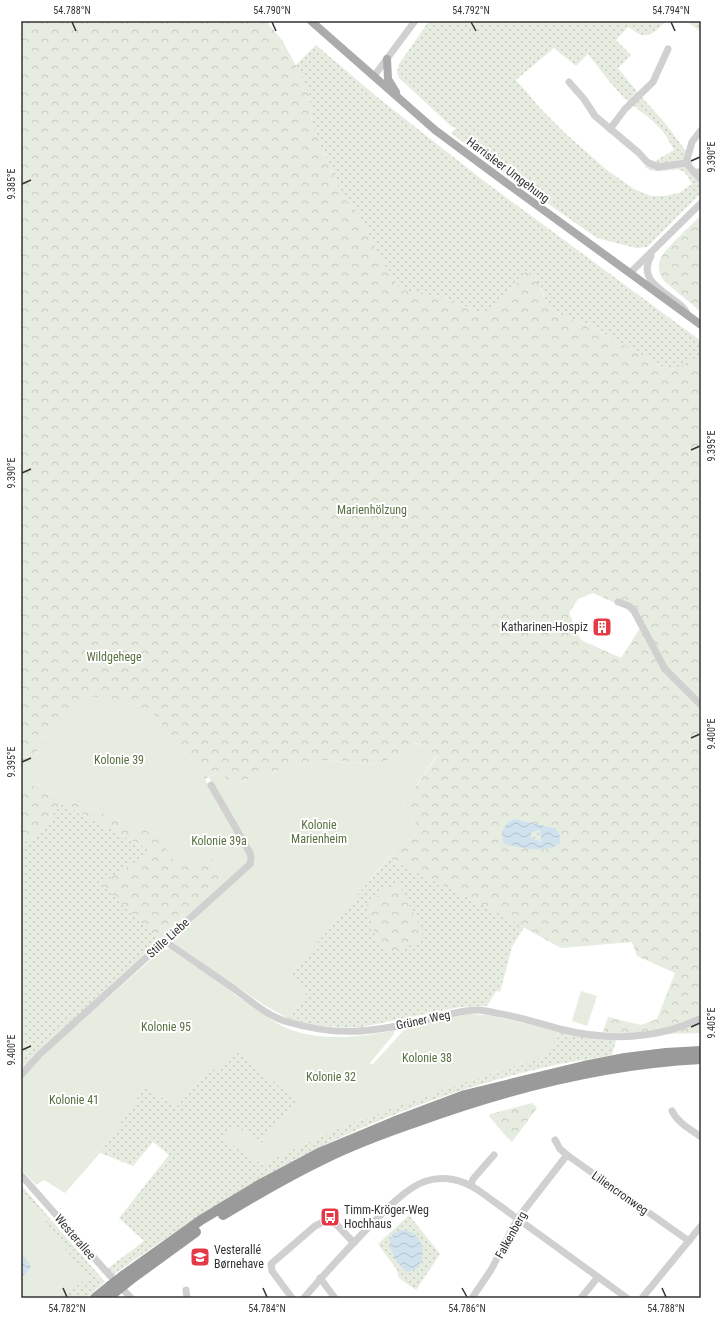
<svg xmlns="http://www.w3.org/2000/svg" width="722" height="1319" viewBox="0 0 722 1319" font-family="'Roboto Condensed',sans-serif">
<defs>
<pattern id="grass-dots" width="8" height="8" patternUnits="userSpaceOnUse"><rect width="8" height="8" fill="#e6ecdf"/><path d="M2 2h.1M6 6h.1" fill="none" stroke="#c6cbc0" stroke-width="1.8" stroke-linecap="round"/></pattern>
<pattern id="forest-crowns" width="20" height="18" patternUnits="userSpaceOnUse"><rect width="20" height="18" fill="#e6ecdf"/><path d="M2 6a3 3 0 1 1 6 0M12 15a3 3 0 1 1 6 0" fill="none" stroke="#c6cbc0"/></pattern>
<pattern id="water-waves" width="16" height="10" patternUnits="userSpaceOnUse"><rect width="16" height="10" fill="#cfe2ee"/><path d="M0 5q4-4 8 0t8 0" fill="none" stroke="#b2c2cd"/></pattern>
</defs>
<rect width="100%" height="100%" fill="#fff"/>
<g fill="url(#grass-dots)" fill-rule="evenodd">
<path d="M429 21H666C659 28 650 39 639 34 635 32 631 29 628 27L616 40 631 55 618 68 639 94 665 123 691 158 692 164 695 169 701 167V193L647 247 636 248 597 238 507 175 451 133 456 128 451 126 399 78 397 73 399 64ZM554 48 576 66 588 54C600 69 614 89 628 101 649 119 661 123 674 150L645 167C658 177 677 164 685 173 688 176 690 181 692 184L679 193 664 196H651L634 189 608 171 566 134 541 109 516 80Z"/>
<path d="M686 21H699L701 23V32Z"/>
<path d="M316 45 377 97 484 181 701 341V355L678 368 674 369 663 367 593 327 554 312 546 302 542 291 526 271 504 299 498 305 486 312 476 311 447 299 433 296 405 292 393 282 356 210 343 198 312 125 309 94 296 65Z"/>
<path d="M61 803 152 851 161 941 21 1069V844L39 834Z"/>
<path d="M538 830 540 832 543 840 541 842 532 838 530 835V833Z"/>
<path d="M388 858 487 907 524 927 512 947 500 992 496 991 487 1006 460 1007 362 1027H339L312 1025 289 1019 308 990 289 976Z"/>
<path d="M562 1032 604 1040H616L612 1055C593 1059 574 1061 555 1065 464 1085 371 1120 289 1163 227 1196 170 1235 113 1275L107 1269 144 1241 119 1218 169 1155 153 1142 133 1166 100 1153 145 1086 176 1107 211 1067 218 1072 238 1051 297 1101 261 1144 236 1126 224 1139 259 1162 261 1165 338 1128 461 1083 542 1057Z"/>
<path d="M21 1185 105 1282 86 1298H63L87 1277 46 1225V1221L21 1190Z"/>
<path d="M409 1215 440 1254 416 1290 399 1278 397 1270 378 1244Z"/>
</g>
<g fill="url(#forest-crowns)" fill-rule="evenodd">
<path d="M21 21H266L282 40 307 86 309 94 312 125 343 198 356 210 393 281 405 291 433 296 447 299 476 311 486 312 498 305 504 299 526 271 536 279 546 302 554 312 593 327 663 367 674 369 701 355V1033L640 1035 603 1032 608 1017 641 1025 657 1019 675 973 637 956 632 942 561 948 487 907 388 858 416 824 403 804 437 756 414 742 382 764 321 760 227 785 222 770 205 779 150 710 21 776ZM593 593 631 610 640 628 621 658 581 640 569 613 578 599ZM513 819 555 828 545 850 509 821Z"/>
<path d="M701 215V312L664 281C660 275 657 267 660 260 662 251 693 224 701 215Z"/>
<path d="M21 781 156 834 159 837 212 858 222 886 161 941 101 884 152 851 61 803 39 834 21 844Z"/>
<path d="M399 884 423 932 418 942 389 954 376 939 367 905 386 889Z"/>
<path d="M532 1103 537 1108 512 1142 504 1134 489 1116 490 1114Z"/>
</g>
<g fill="#e6ecdf">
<path d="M83 694 150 710 205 779 248 854V863L222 886 212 858 179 868 156 834 21 781V776L44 740Z"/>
<path d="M413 742 437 755 403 804 416 824 290 975 308 990 289 1019 264 1005 174 943V938L251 866 253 854 209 777 222 770 227 785 321 760 382 764Z"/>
<path d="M170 949C193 964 215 980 237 996 253 1007 272 1022 289 1029 323 1042 361 1037 395 1030L394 1034 370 1063 372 1065 405 1029 411 1025 469 1014 488 1015 562 1032 542 1057 461 1083 338 1128 261 1165 259 1162 223 1139 236 1126 261 1144 297 1101 238 1051 218 1073 211 1067 176 1107 145 1086 100 1153 65 1193 44 1180 36 1185 21 1169V1077L44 1054 162 950Z"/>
<path d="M581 991 597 996 587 1026 572 1021Z"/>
<path d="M21 1190 46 1221V1225L88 1277 63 1298H21Z"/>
</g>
<g fill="url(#water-waves)" fill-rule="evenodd">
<path d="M514 819 555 828 560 836V843C545 855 522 847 504 844 500 834 503 823 514 819ZM539 830 540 832 542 840 541 842 532 838 530 835V833Z"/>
<path d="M401 1230C406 1231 410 1231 414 1234 427 1244 426 1270 407 1272 399 1265 387 1249 391 1238 393 1233 397 1232 401 1230Z"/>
<path d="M21 1256 26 1258 31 1267 25 1275 21 1276Z"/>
</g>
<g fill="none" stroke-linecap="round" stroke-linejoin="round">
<g stroke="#d0d0d0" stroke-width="7">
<path d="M374 76 415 21"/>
<path d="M569 82 584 99 595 116 639 153 647 162 658 167 686 163 701 180"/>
<path d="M610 129 625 109 653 82 668 49"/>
<path d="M686 163 692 142 701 130"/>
<path d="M651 256C637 280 664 291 679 304 682 306 685 310 687 313"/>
<path d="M630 273 701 203"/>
<path d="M618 602 629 606 634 611 665 669 701 705"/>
<path d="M165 941C189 958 213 974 237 991 252 1002 269 1017 288 1022 338 1037 372 1032 422 1021 440 1017 459 1010 478 1010 484 1010 490 1012 496 1013 518 1017 539 1023 560 1029 607 1041 658 1040 701 1018"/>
<path d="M21 1075 40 1054 250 864 251 857 250 853 211 785"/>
<path d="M672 1111C678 1123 690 1129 701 1137"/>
<path d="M555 1140 560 1149 567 1155 689 1241"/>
<path d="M21 1175 104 1269 131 1298"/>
<path d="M471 1185 473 1179 494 1155"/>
<path d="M320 1278 335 1298"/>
<path d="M186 1290 187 1298"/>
<path d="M292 1298 272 1271 271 1264 315 1226 325 1221 330 1222 337 1225 354 1243"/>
<path d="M304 1298C323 1275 343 1254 363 1233 379 1217 404 1188 426 1181 444 1175 463 1180 478 1190L627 1298"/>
<path d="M472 1298 491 1270 518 1218 567 1155"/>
<path d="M581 1298 598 1277"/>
<path d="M642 1298 701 1226"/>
</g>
<g stroke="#ababab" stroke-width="8">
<path d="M311 21 435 130 501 179 701 325"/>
<path d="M387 59 388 79 396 92"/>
</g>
<g stroke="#9a9a9a" stroke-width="10">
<path d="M223 1215C256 1195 289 1176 324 1159 354 1144 387 1132 419 1121 510 1088 604 1064 701 1059"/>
<path d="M124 1275 201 1220 259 1185 321 1152 393 1122 465 1095 584 1066 625 1058 666 1053 701 1051"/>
<path d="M130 1280 196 1232"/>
<path d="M95 1298 110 1286"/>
<path d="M108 1298 115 1292"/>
</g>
<g stroke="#9a9a9a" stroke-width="10">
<path d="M110 1286 124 1275"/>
<path d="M115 1292 130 1280"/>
</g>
</g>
<path fill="none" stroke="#333" stroke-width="1.5" d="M72 22 76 31M272 22 276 31M471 22 476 31M671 22 675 31M691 161 700 157M22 184 31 180M691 450 700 446M22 473 31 469M691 738 700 734M22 762 31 758M691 1027 700 1023M22 1050 31 1046M63 1288 67 1297M263 1288 267 1297M462 1288 467 1297M662 1288 666 1297"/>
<defs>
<symbol id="building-square" viewBox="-11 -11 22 22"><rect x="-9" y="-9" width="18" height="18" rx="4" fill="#e63946" stroke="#fff"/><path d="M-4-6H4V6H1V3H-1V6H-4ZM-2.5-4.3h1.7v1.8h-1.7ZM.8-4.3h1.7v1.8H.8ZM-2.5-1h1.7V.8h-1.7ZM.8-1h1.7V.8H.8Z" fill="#fff"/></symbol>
<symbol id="bus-square" viewBox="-11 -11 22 22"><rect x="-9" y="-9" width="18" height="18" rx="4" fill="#e63946" stroke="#fff"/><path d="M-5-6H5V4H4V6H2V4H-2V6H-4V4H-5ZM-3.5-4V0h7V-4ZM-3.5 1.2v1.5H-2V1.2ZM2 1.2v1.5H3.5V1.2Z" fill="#fff"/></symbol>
<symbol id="school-square" viewBox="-11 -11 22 22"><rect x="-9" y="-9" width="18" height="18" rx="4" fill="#e63946" stroke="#fff"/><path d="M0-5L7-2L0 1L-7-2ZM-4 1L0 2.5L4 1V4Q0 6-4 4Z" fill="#fff"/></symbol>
</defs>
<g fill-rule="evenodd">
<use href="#building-square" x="591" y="616" width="22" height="22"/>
<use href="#bus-square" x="319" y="1206" width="22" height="22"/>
<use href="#school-square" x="189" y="1246" width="22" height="22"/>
</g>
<g text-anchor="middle" stroke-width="4" stroke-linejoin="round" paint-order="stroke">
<g font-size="12" fill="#333" stroke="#fff">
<text transform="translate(508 170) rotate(37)" y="4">Harrisleer Umgehung</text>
<text transform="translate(168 938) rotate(-42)" y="4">Stille Liebe</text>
<text transform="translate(423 1020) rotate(-12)" y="4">Grüner Weg</text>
<text transform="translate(620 1193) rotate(35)" y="4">Liliencronweg</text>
<text transform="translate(511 1235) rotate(-61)" y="4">Falkenberg</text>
<text transform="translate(75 1237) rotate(49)" y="4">Westerallee</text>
</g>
<g font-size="12" fill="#56703f" stroke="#fff">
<text x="372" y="514">Marienhölzung</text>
<text x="114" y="661">Wildgehege</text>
<text x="119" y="764">Kolonie 39</text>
<text x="319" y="829">Kolonie<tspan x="319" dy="14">Marienheim</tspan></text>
<text x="219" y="845">Kolonie 39a</text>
<text x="166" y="1031">Kolonie 95</text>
<text x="427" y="1062">Kolonie 38</text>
<text x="331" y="1081">Kolonie 32</text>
<text x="74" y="1104">Kolonie 41</text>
</g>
<g font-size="12" fill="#333" stroke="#fff" text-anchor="start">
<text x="588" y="631" text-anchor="end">Katharinen-Hospiz</text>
<text x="344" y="1214">Timm-Kröger-Weg<tspan x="344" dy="14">Hochhaus</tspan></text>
<text x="214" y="1254">Vesterallé<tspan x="214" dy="14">Børnehave</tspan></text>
</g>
</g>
<rect width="722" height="1319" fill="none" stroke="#ffffff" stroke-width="44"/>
<rect x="22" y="22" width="678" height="1275" fill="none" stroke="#333" stroke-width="1.5"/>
<g font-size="10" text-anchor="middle" fill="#333">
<text x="72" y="14">54.788°N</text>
<text x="272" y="14">54.790°N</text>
<text x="471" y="14">54.792°N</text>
<text x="671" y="14">54.794°N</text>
<text transform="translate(711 157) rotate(-90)" y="4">9.390°E</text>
<text transform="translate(11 184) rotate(-90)" y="4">9.385°E</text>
<text transform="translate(711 446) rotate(-90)" y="4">9.395°E</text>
<text transform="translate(11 473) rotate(-90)" y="4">9.390°E</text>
<text transform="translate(711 734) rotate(-90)" y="4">9.400°E</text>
<text transform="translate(11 762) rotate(-90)" y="4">9.395°E</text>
<text transform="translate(711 1023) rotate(-90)" y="4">9.405°E</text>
<text transform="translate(11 1050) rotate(-90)" y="4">9.400°E</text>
<text x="67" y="1312">54.782°N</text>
<text x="267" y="1312">54.784°N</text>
<text x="467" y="1312">54.786°N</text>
<text x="666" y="1312">54.788°N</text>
</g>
</svg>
